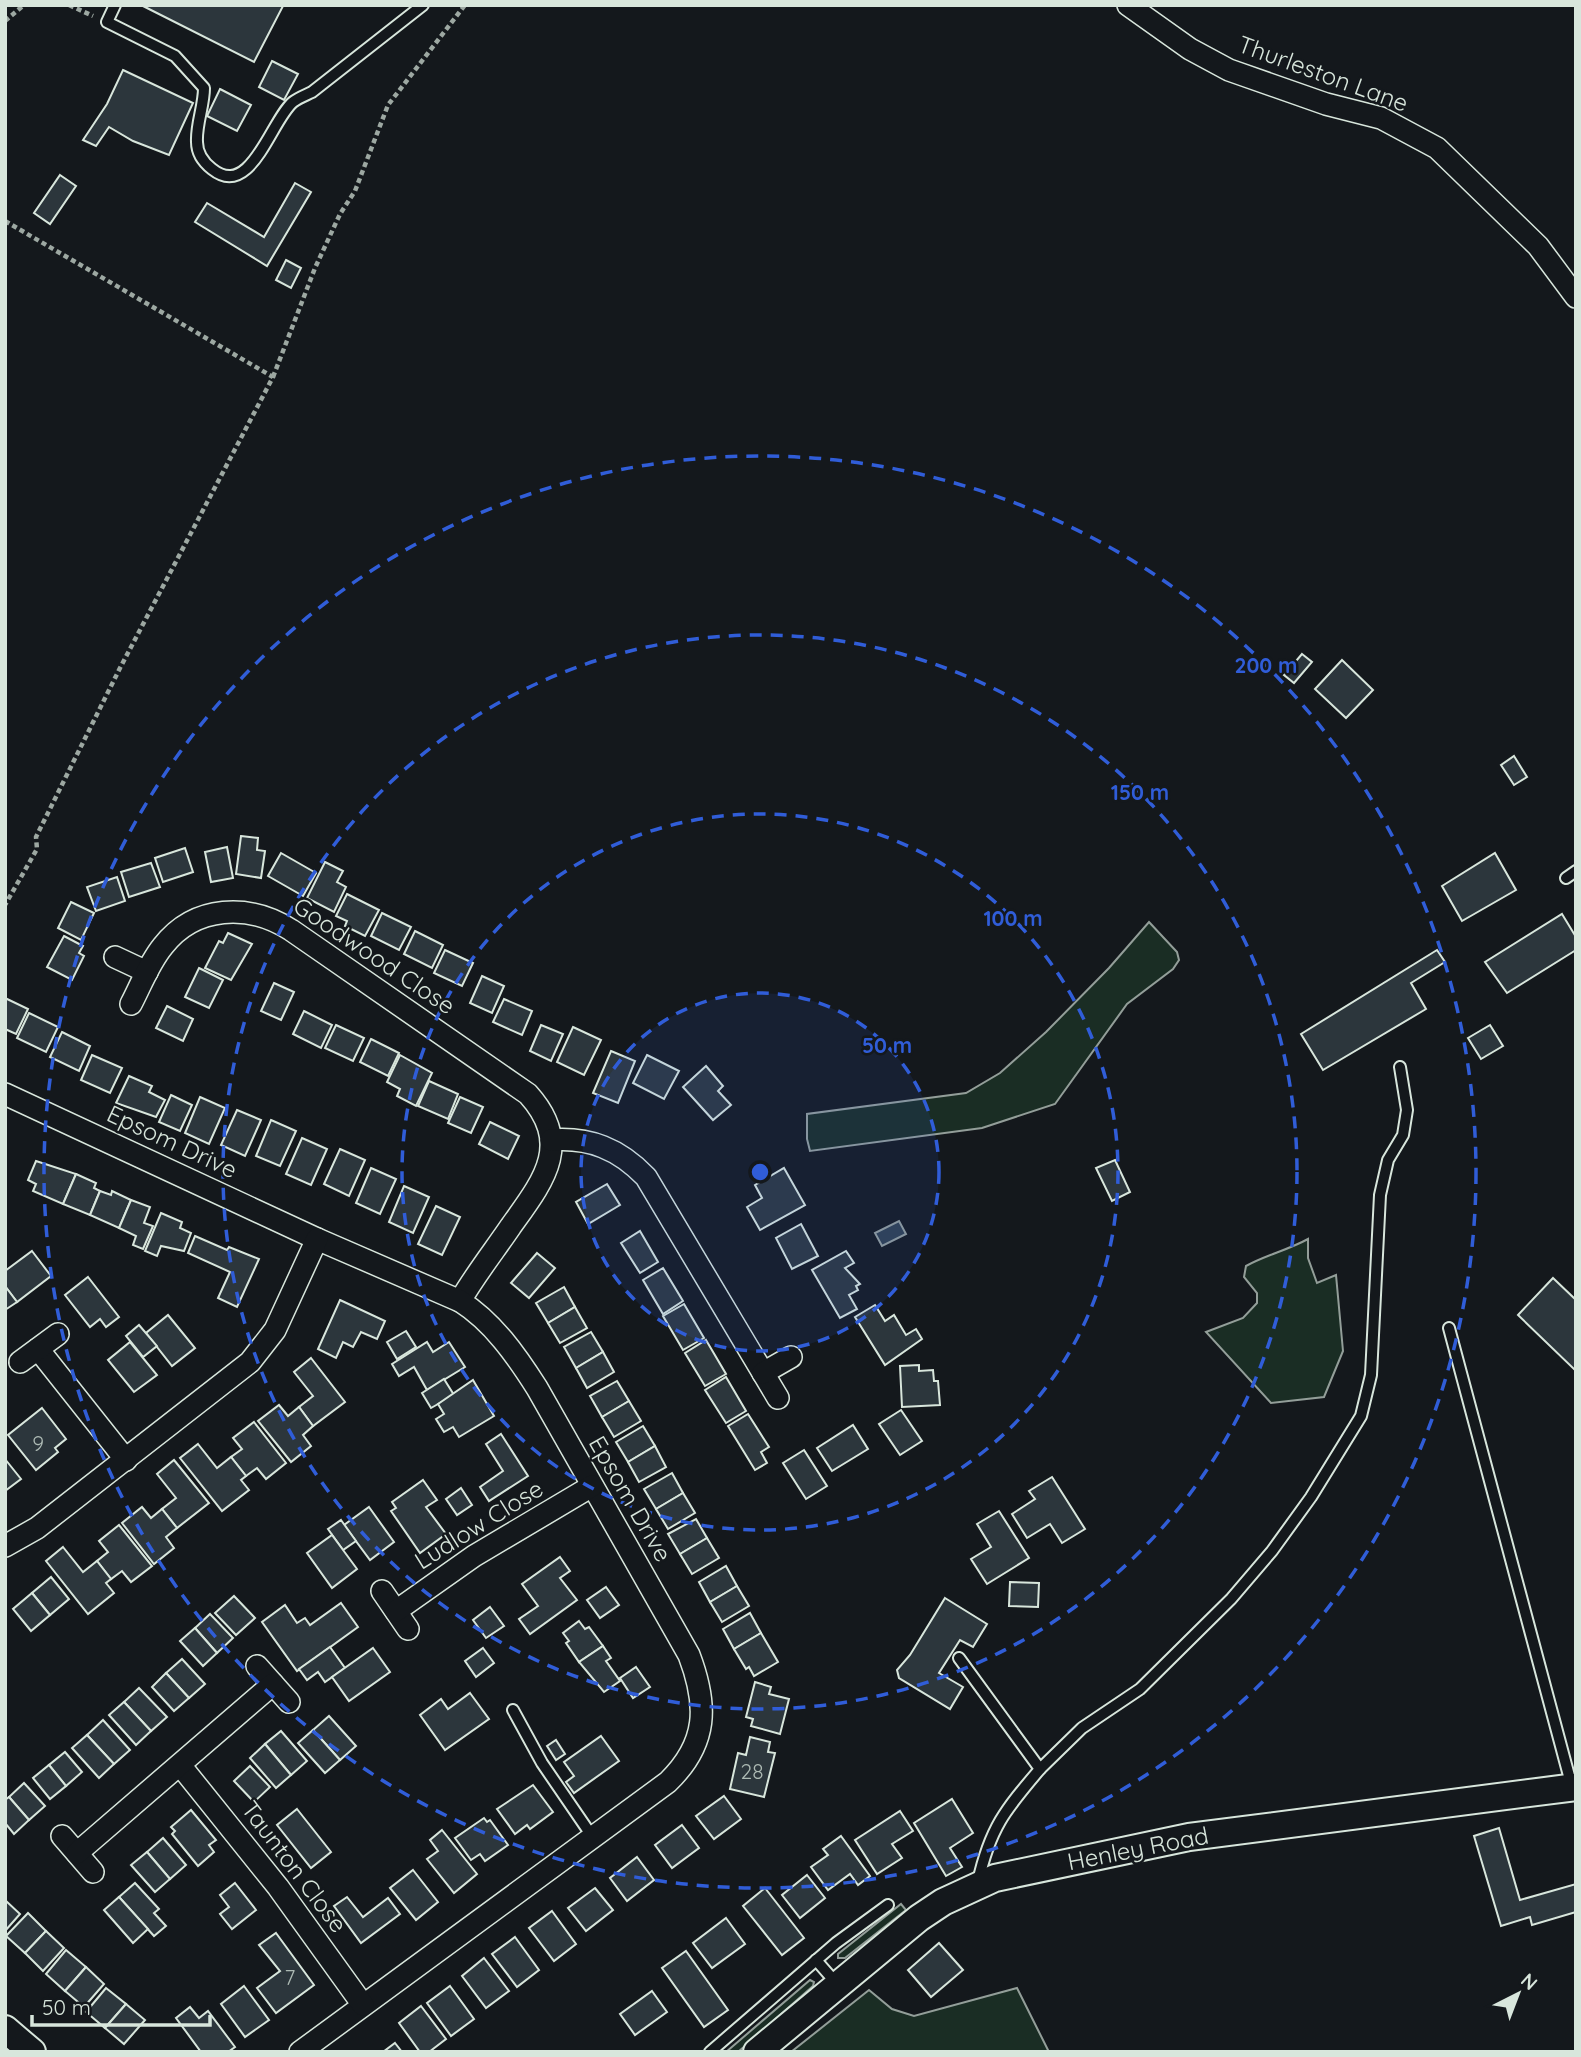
<svg xmlns="http://www.w3.org/2000/svg" width="1581" height="2057" viewBox="0 0 1581 2057" font-family="Quicksand,sans-serif">
<rect width="100%" height="100%" fill="#14181c"/>
<g fill="#1a2d24" stroke="#939e99" stroke-width="2">
<path d="M1149 922 1177 952 1179 960 1173 969 1127 1004 1055 1104 982 1128 810 1151 807 1139V1114L966 1093 1000 1073 1046 1032 1109 968Z"/>
<path d="M1308 1239V1258L1317 1283 1336 1275 1343 1351 1324 1397 1271 1403 1206 1332 1243 1318 1257 1303V1293L1244 1277 1246 1266C1266 1255 1288 1250 1308 1239Z"/>
<path d="M901 1904 906 1910 845 1958H838V1954Z"/>
<path d="M810 1980 814 1982 813 1986 746 2045 738 2052H726Z"/>
<path d="M1017 1988 1049 2052H791L869 1990 892 2009 914 2016Z"/>
</g>
<path fill="#2f3f4d" stroke="#939e99" stroke-width="2" d="M899 1221 906 1234 882 1246 875 1233Z"/>
<g fill="#2c363c" stroke="#d8e6dc" stroke-width="2">
<path d="M141 5H282L283 6 254 62Z"/>
<path d="M272 61 298 74 284 100 259 87Z"/>
<path d="M123 70 193 103 169 155 133 141 109 127 96 146 83 140 107 104Z"/>
<path d="M220 89 251 105 237 131 207 116Z"/>
<path d="M60 175 76 186 50 224 34 213Z"/>
<path d="M295 183 311 192 267 266 195 222 207 203 264 237Z"/>
<path d="M286 260 301 268 291 288 276 280Z"/>
<path d="M1302 654 1312 662 1294 683 1284 675Z"/>
<path d="M1342 660 1373 690 1346 718 1315 689Z"/>
<path d="M1514 756 1527 777 1514 785 1501 765Z"/>
<path d="M241 836 258 838 257 850 265 851 261 878 236 874Z"/>
<path d="M227 847 233 878 211 882 205 852Z"/>
<path d="M185 848 193 872 163 882 155 858Z"/>
<path d="M281 853 316 873 303 896 268 876Z"/>
<path d="M1495 853 1516 890 1462 921 1442 886Z"/>
<path d="M325 862 343 871 337 882 346 887 334 912 307 898Z"/>
<path d="M151 863 160 887 129 897 121 872Z"/>
<path d="M117 877 125 901 96 911 87 887Z"/>
<path d="M347 894 379 910 365 936 345 926 347 921 336 916Z"/>
<path d="M71 902 94 913 81 940 58 928Z"/>
<path d="M382 913 411 927 399 950 371 936Z"/>
<path d="M1562 914 1576 937V950L1507 993 1485 962Z"/>
<path d="M415 931 443 945 432 968 404 954Z"/>
<path d="M228 933 252 944 231 980 205 968 219 941 223 943Z"/>
<path d="M64 936 83 946 79 953 84 956 72 980 47 967Z"/>
<path d="M445 950 473 963 462 986 434 973Z"/>
<path d="M1437 950 1445 962 1411 983 1426 1009 1323 1070 1301 1034Z"/>
<path d="M199 968 223 980 209 1008 185 997Z"/>
<path d="M482 976 504 986 492 1013 470 1003Z"/>
<path d="M274 983 294 992 281 1020 261 1011Z"/>
<path d="M5 998 28 1009 16 1034 5 1029Z"/>
<path d="M504 999 532 1011 522 1035 493 1022Z"/>
<path d="M167 1006 193 1019 183 1041 156 1028Z"/>
<path d="M304 1011 332 1025 321 1048 293 1034Z"/>
<path d="M29 1013 58 1027 46 1052 17 1038Z"/>
<path d="M336 1025 364 1038 353 1061 325 1048Z"/>
<path d="M541 1025 563 1034 551 1061 530 1051Z"/>
<path d="M1490 1025 1503 1046 1481 1059 1468 1038Z"/>
<path d="M573 1027 601 1040 584 1075 557 1062Z"/>
<path d="M62 1032 90 1046 79 1071 50 1057Z"/>
<path d="M371 1039 399 1053 388 1076 360 1062Z"/>
<path d="M611 1051 635 1061 618 1103 593 1093Z"/>
<path d="M92 1055 122 1068 110 1093 81 1080Z"/>
<path d="M400 1055 432 1073 416 1106 397 1096 400 1089 387 1082Z"/>
<path d="M647 1055 679 1071 664 1099 633 1083Z"/>
<path d="M706 1066 723 1086 718 1091 731 1105 713 1120 683 1087Z"/>
<path d="M129 1076 152 1086 149 1092 165 1100 156 1117 116 1103Z"/>
<path d="M429 1081 458 1094 448 1119 418 1106Z"/>
<path d="M171 1095 192 1105 180 1131 159 1122Z"/>
<path d="M200 1097 225 1108 209 1144 185 1133Z"/>
<path d="M460 1097 483 1107 471 1133 448 1123Z"/>
<path d="M237 1110 261 1120 245 1156 221 1145Z"/>
<path d="M271 1120 296 1131 280 1166 256 1156Z"/>
<path d="M490 1122 519 1136 508 1159 479 1144Z"/>
<path d="M302 1138 327 1149 311 1185 286 1174Z"/>
<path d="M340 1149 365 1160 349 1196 324 1184Z"/>
<path d="M1115 1160 1130 1192 1112 1201 1096 1168Z"/>
<path d="M36 1161 76 1174 63 1204 33 1191 36 1184 28 1180Z"/>
<path d="M371 1168 396 1179 380 1214 356 1203Z"/>
<path d="M784 1168 805 1205 760 1230 747 1207 762 1198 755 1185Z"/>
<path d="M76 1174 96 1183 94 1188 100 1191 90 1215 63 1204Z"/>
<path d="M607 1184 620 1205 588 1224 576 1202Z"/>
<path d="M404 1186 429 1197 413 1233 389 1222Z"/>
<path d="M100 1191 111 1195 112 1191 131 1200 119 1228 90 1215Z"/>
<path d="M131 1200 150 1207 144 1223 153 1226 143 1249 133 1245 136 1236 119 1228Z"/>
<path d="M436 1206 460 1217 442 1255 418 1244Z"/>
<path d="M161 1213 182 1222 180 1228 191 1233 184 1251 161 1246 157 1256 145 1251Z"/>
<path d="M801 1224 818 1256 792 1269 776 1238Z"/>
<path d="M640 1231 658 1262 640 1273 621 1243Z"/>
<path d="M195 1236 227 1250 229 1247 259 1259 237 1307 218 1298 230 1272 188 1253Z"/>
<path d="M32 1251 51 1276 17 1302 5 1286V1271Z"/>
<path d="M846 1251 854 1263 845 1268 860 1284 856 1286 858 1290 849 1295 857 1309 840 1318 812 1270Z"/>
<path d="M537 1253 555 1268 529 1298 511 1283Z"/>
<path d="M663 1268 683 1301 663 1314 643 1280Z"/>
<path d="M88 1277 119 1317 106 1327 100 1319 90 1327 65 1295Z"/>
<path d="M1553 1278 1576 1300V1371L1518 1315Z"/>
<path d="M5 1286 17 1302 5 1310Z"/>
<path d="M564 1287 575 1307 548 1323 536 1303Z"/>
<path d="M340 1300 385 1321 377 1339 361 1332 353 1347 343 1342 336 1358 318 1349Z"/>
<path d="M684 1304 704 1338 683 1350 663 1316Z"/>
<path d="M875 1305 885 1321 894 1315 906 1335 916 1329 922 1339 885 1365 855 1317Z"/>
<path d="M575 1307 587 1328 560 1343 548 1323Z"/>
<path d="M168 1315 195 1348 172 1366 146 1333Z"/>
<path d="M139 1325 157 1346 143 1357 126 1336Z"/>
<path d="M406 1331 416 1347 397 1359 387 1342Z"/>
<path d="M591 1332 603 1352 576 1368 564 1347Z"/>
<path d="M706 1340 726 1374 705 1386 685 1353Z"/>
<path d="M130 1342 157 1375 134 1392 108 1360Z"/>
<path d="M427 1342 433 1352 449 1342 465 1367 427 1390 414 1367 399 1376 392 1364Z"/>
<path d="M603 1352 614 1372 587 1388 576 1368Z"/>
<path d="M311 1358 345 1402 313 1426 299 1407 313 1396 294 1372Z"/>
<path d="M919 1365V1371L933 1370 934 1381H938L940 1405 902 1407 900 1366Z"/>
<path d="M726 1377 746 1411 726 1423 705 1390Z"/>
<path d="M444 1379 454 1395 431 1408 422 1393Z"/>
<path d="M473 1380 494 1416 459 1437 453 1427 444 1432 436 1419 444 1414 438 1404Z"/>
<path d="M617 1381 629 1401 602 1417 590 1396Z"/>
<path d="M629 1401 641 1421 614 1437 602 1417Z"/>
<path d="M279 1405 288 1416 299 1407 313 1426 303 1435 311 1446 291 1462 258 1421Z"/>
<path d="M42 1408 66 1439 55 1448 58 1452 36 1470 8 1435Z"/>
<path d="M901 1410 922 1441 900 1455 879 1424Z"/>
<path d="M748 1414 769 1447 761 1452 767 1463 755 1470 728 1426Z"/>
<path d="M254 1422 286 1463 266 1479 257 1468 246 1476 231 1457 242 1449 233 1438Z"/>
<path d="M853 1425 868 1449 832 1471 817 1448Z"/>
<path d="M643 1426 655 1446 628 1462 616 1442Z"/>
<path d="M501 1434 528 1476 489 1501 480 1487 503 1471 486 1444Z"/>
<path d="M198 1444 217 1468 231 1457 246 1476 241 1480 249 1490 222 1511 180 1458Z"/>
<path d="M655 1446 666 1467 639 1482 628 1462Z"/>
<path d="M804 1450 827 1486 806 1499 783 1463Z"/>
<path d="M5 1459 21 1479 5 1491Z"/>
<path d="M174 1460 209 1503 177 1528 162 1509 176 1498 157 1474Z"/>
<path d="M672 1473 683 1493 656 1509 644 1489Z"/>
<path d="M1052 1477 1085 1529 1062 1543 1050 1524 1027 1538 1012 1514 1035 1499 1029 1491Z"/>
<path d="M423 1480 437 1500 426 1507 446 1534 420 1553 391 1511 396 1508 392 1502Z"/>
<path d="M461 1488 472 1505 457 1515 446 1499Z"/>
<path d="M683 1493 695 1513 668 1529 656 1509Z"/>
<path d="M142 1507 151 1518 162 1509 177 1528 166 1537 174 1548 154 1564 122 1523Z"/>
<path d="M369 1507 394 1542 370 1560 344 1525Z"/>
<path d="M999 1511 1029 1558 987 1584 971 1559 991 1547 977 1524Z"/>
<path d="M696 1519 707 1538 680 1554 668 1534Z"/>
<path d="M341 1520 356 1541 343 1550 328 1529Z"/>
<path d="M119 1525 152 1566 131 1582 122 1571 111 1579 97 1561 108 1552 99 1541Z"/>
<path d="M332 1535 357 1569 332 1588 307 1553Z"/>
<path d="M707 1538 719 1558 692 1574 680 1554Z"/>
<path d="M63 1547 83 1572 97 1561 111 1579 106 1583 114 1593 88 1614 46 1561Z"/>
<path d="M560 1557 570 1571 560 1578 577 1600 530 1634 519 1619 538 1606 522 1584Z"/>
<path d="M726 1566 737 1586 710 1602 699 1582Z"/>
<path d="M51 1577 69 1599 50 1615 32 1593Z"/>
<path d="M1010 1582 1039 1583 1038 1607 1009 1606Z"/>
<path d="M737 1586 749 1606 722 1622 710 1602Z"/>
<path d="M606 1587 619 1605 600 1618 587 1600Z"/>
<path d="M32 1593 50 1615 31 1631 13 1609Z"/>
<path d="M234 1596 255 1618 236 1635 215 1613Z"/>
<path d="M945 1598 987 1624 973 1647 960 1640 939 1673 963 1687 950 1709 899 1678 897 1670 910 1655Z"/>
<path d="M341 1603 358 1627 297 1671 262 1622 285 1605 297 1623 305 1618 310 1625Z"/>
<path d="M490 1607 504 1626 486 1638 473 1620Z"/>
<path d="M750 1613 761 1633 734 1649 723 1629Z"/>
<path d="M210 1614 233 1638 217 1653 195 1628Z"/>
<path d="M579 1621 585 1629 589 1627 603 1646 579 1662 566 1643 569 1641 563 1633Z"/>
<path d="M195 1628 217 1653 203 1666 180 1641Z"/>
<path d="M761 1633 778 1662 754 1676 749 1667 746 1669 734 1649Z"/>
<path d="M603 1646 611 1658 606 1661 620 1681 604 1692 579 1662Z"/>
<path d="M330 1647 345 1668 325 1682 318 1672 307 1680 299 1669Z"/>
<path d="M373 1648 390 1672 349 1701 332 1677Z"/>
<path d="M483 1648 494 1663 476 1677 465 1661Z"/>
<path d="M182 1659 205 1684 189 1698 166 1673Z"/>
<path d="M636 1667 650 1687 633 1698 620 1678Z"/>
<path d="M166 1673 189 1698 174 1711 152 1687Z"/>
<path d="M755 1682 771 1687 769 1694 789 1699 780 1734 751 1726 753 1719 746 1717Z"/>
<path d="M139 1688 167 1717 151 1731 124 1702Z"/>
<path d="M470 1693 489 1719 445 1750 420 1715 441 1699 448 1709Z"/>
<path d="M124 1702 151 1731 136 1745 109 1715Z"/>
<path d="M329 1716 356 1746 340 1760 313 1730Z"/>
<path d="M103 1720 130 1750 114 1764 87 1735Z"/>
<path d="M313 1730 340 1760 325 1773 298 1743Z"/>
<path d="M281 1731 307 1761 291 1775 265 1744Z"/>
<path d="M87 1735 114 1764 99 1778 72 1748Z"/>
<path d="M601 1736 619 1761 574 1793 566 1782 574 1776 564 1762Z"/>
<path d="M750 1737 770 1742 768 1752 775 1753 764 1797 730 1789 738 1753 746 1755Z"/>
<path d="M556 1740 565 1754 556 1760 547 1746Z"/>
<path d="M265 1744 291 1775 276 1788 250 1758Z"/>
<path d="M65 1752 82 1772 66 1786 49 1765Z"/>
<path d="M49 1765 66 1786 50 1799 33 1778Z"/>
<path d="M250 1766 270 1787 254 1802 234 1781Z"/>
<path d="M24 1783 45 1806 29 1820 9 1797Z"/>
<path d="M533 1785 553 1812 530 1829 527 1825 515 1834 497 1809Z"/>
<path d="M724 1796 741 1819 714 1839 696 1816Z"/>
<path d="M9 1797 29 1820 14 1834 5 1823V1800Z"/>
<path d="M952 1799 973 1833 950 1848 962 1867 946 1876 914 1823Z"/>
<path d="M297 1809 331 1852 311 1868 277 1825Z"/>
<path d="M191 1810 216 1840 209 1845 214 1852 198 1866 172 1834 175 1831 171 1827Z"/>
<path d="M900 1811 913 1831 892 1844 902 1858 877 1874 855 1840Z"/>
<path d="M484 1818 487 1822 490 1820 508 1845 485 1861 480 1854 471 1860 455 1838Z"/>
<path d="M682 1825 699 1848 672 1868 655 1845Z"/>
<path d="M1499 1828 1520 1900 1576 1884V1912L1532 1925 1530 1917 1501 1926 1474 1836Z"/>
<path d="M442 1830 477 1874 454 1893 427 1859 438 1851 430 1840Z"/>
<path d="M841 1836 870 1876 858 1885 850 1874 828 1890 811 1867 828 1855 823 1849Z"/>
<path d="M163 1838 186 1865 170 1879 147 1852Z"/>
<path d="M147 1852 170 1879 155 1892 131 1865Z"/>
<path d="M637 1857 654 1880 627 1901 610 1878Z"/>
<path d="M413 1870 438 1902 416 1920 390 1888Z"/>
<path d="M807 1875 825 1898 800 1918 782 1895Z"/>
<path d="M135 1883 159 1909 154 1913 166 1926 154 1936 119 1897Z"/>
<path d="M235 1883 256 1910 232 1929 220 1914 229 1907 220 1895Z"/>
<path d="M595 1888 613 1910 586 1931 568 1908Z"/>
<path d="M765 1888 804 1938 782 1955 743 1906Z"/>
<path d="M119 1897 148 1929 133 1943 104 1910Z"/>
<path d="M347 1897 363 1917 388 1898 400 1914 361 1943 334 1906Z"/>
<path d="M5 1900 20 1914 5 1931Z"/>
<path d="M552 1911 576 1944 554 1961 529 1928Z"/>
<path d="M28 1913 46 1931 25 1953 6 1936Z"/>
<path d="M726 1918 745 1944 712 1968 693 1943Z"/>
<path d="M46 1931 64 1948 43 1971 25 1953Z"/>
<path d="M276 1933 314 1985 276 2013 257 1988 280 1971 259 1945Z"/>
<path d="M515 1937 539 1970 517 1987 492 1954Z"/>
<path d="M939 1943 963 1970 931 1997 908 1970Z"/>
<path d="M66 1950 86 1967 65 1991 46 1974Z"/>
<path d="M686 1951 728 2010 704 2027 662 1968Z"/>
<path d="M484 1958 509 1991 486 2008 462 1976Z"/>
<path d="M86 1967 104 1984 84 2007 65 1991Z"/>
<path d="M244 1986 269 2020 245 2037 221 2004Z"/>
<path d="M450 1986 474 2019 451 2036 427 2003Z"/>
<path d="M106 1988 126 2004 105 2028 86 2012Z"/>
<path d="M652 1991 667 2012 635 2035 620 2014Z"/>
<path d="M126 2004 145 2020 124 2044 105 2028Z"/>
<path d="M421 2006 446 2039 429 2052H420L399 2023Z"/>
<path d="M190 2007 199 2018 208 2011 235 2047 228 2052H201L176 2018Z"/>
<path d="M395 2043 402 2052H383Z"/>
</g>
<g fill="none" stroke-linecap="round" stroke-linejoin="round">
<defs>
<g id="service">
<path d="M115 5 107 22 175 56 204 88C204 106 196 124 197 142 197 153 203 162 212 169 251 200 271 120 293 102 298 98 306 95 312 92L423 5"/>
<path d="M1566 878 1576 871"/>
<path d="M1449 1328 1572 1787"/>
<path d="M959 1658 1040 1769C1005 1810 990 1828 978 1882"/>
<path d="M513 1710 542 1763 594 1839"/>
<path d="M1040 1769 1082 1728 1140 1689 1231 1599 1272 1551 1311 1497 1361 1416 1371 1375 1380 1195 1388 1160 1403 1135 1407 1110 1400 1067"/>
<path d="M816 1960 837 1984"/>
<path d="M710 2052 836 1943 888 1905"/>
</g>
<g id="minor">
<path d="M1128 5 1190 49 1229 70 1326 104 1381 118 1437 148 1538 246 1576 297"/>
<path d="M115 957 147 972"/>
<path d="M131 1004C141 985 149 963 163 946 195 905 249 903 291 930L528 1094C573 1144 544 1180 511 1226 494 1251 475 1275 460 1301"/>
<path d="M5 1094 317 1239 460 1301C493 1322 516 1355 537 1388L689 1655C708 1705 708 1743 668 1782L300 2052"/>
<path d="M551 1140C590 1137 619 1149 646 1177L778 1398"/>
<path d="M38 1349 126 1460"/>
<path d="M20 1362 58 1334"/>
<path d="M763 1373 791 1357"/>
<path d="M5 1546 37 1528 250 1362 275 1330 317 1239"/>
<path d="M382 1591 408 1629"/>
<path d="M396 1611 474 1556 592 1486"/>
<path d="M257 1666 289 1702"/>
<path d="M180 1765 278 1887 363 2005"/>
<path d="M62 1836 93 1872"/>
<path d="M77 1853 273 1684"/>
</g>
<g id="tertiary">
<path d="M5 2029 32 2052"/>
<path d="M757 2052 919 1918 943 1902 995 1878 1189 1837 1576 1787"/>
</g>
</defs>
<use href="#service" stroke="#d8e6dc" stroke-width="14"/>
<use href="#minor" stroke="#d8e6dc" stroke-width="24"/>
<use href="#tertiary" stroke="#d8e6dc" stroke-width="30"/>
<g stroke="#9da8a2" stroke-width="4.5" stroke-dasharray="5 3.5" stroke-linecap="butt">
<path d="M69 5 93 16"/>
<path d="M5 21 24 5"/>
<path d="M5 221 273 377 120 668 36 837 37 849 5 905"/>
<path d="M273 377 315 268 340 214 355 191 388 105 465 5"/>
</g>
<use href="#service" stroke="#14181c" stroke-width="10"/>
<use href="#minor" stroke="#14181c" stroke-width="21"/>
<use href="#tertiary" stroke="#14181c" stroke-width="26"/>
</g>
<circle cx="760" cy="1172" r="179" fill="#305dd8" fill-opacity=".12"/>
<g fill="none" stroke="#305dd8" stroke-width="3.5" stroke-dasharray="12 9">
<circle cx="760" cy="1172" r="179"/>
<circle cx="760" cy="1172" r="358"/>
<circle cx="760" cy="1172" r="537"/>
<circle cx="760" cy="1172" r="716"/>
</g>
<g text-anchor="middle" stroke-width="5" stroke-linejoin="round" paint-order="stroke">
<g font-size="21" fill="#adbab4">
<text x="38" y="1451">9</text>
<text x="752" y="1779">28</text>
<text x="290" y="1985">7</text>
</g>
<g font-size="24" fill="#d8e6dc" stroke="#14181c">
<text transform="translate(1323 74) rotate(20)" y="8">Thurleston Lane</text>
<text transform="translate(374 956) rotate(34)" y="8">Goodwood Close</text>
<text transform="translate(172 1142) rotate(25)" y="8">Epsom Drive</text>
<text transform="translate(630 1499) rotate(60)" y="8">Epsom Drive</text>
<text transform="translate(479 1525) rotate(-32)" y="8">Ludlow Close</text>
<text transform="translate(1138 1849) rotate(-11)" y="8">Henley Road</text>
<text transform="translate(294 1867) rotate(53)" y="8">Taunton Close</text>
</g>
</g>
<circle cx="760" cy="1172" r="10" fill="#305dd8" stroke="#14181c" stroke-width="3.5"/>
<g font-size="21" text-anchor="middle" font-weight="bold" fill="#305dd8" stroke="#14181c" stroke-width="5" stroke-linejoin="round" paint-order="stroke">
<text x="1266" y="673">200 m</text>
<text x="1140" y="800">150 m</text>
<text x="1013" y="926">100 m</text>
<text x="887" y="1053">50 m</text>
</g>
<rect width="1581" height="2057" fill="none" stroke="#d8e6dc" stroke-width="14"/>
<g transform="translate(1518 1994) rotate(42)" stroke="#14181c" stroke-width="5" paint-order="stroke">
<path d="M0-5L12 26L0 18L-12 26Z" fill="#d8e6dc"/>
<text y="-10" font-size="19" font-weight="bold" text-anchor="middle" fill="#d8e6dc">N</text>
</g>
<path d="M32 2015v10h178v-10" fill="none" stroke="#d8e6dc" stroke-width="3.5"/>
<text x="42" y="2015" font-size="21" fill="#d8e6dc" stroke="#14181c" stroke-width="5" paint-order="stroke">50 m</text>
</svg>
